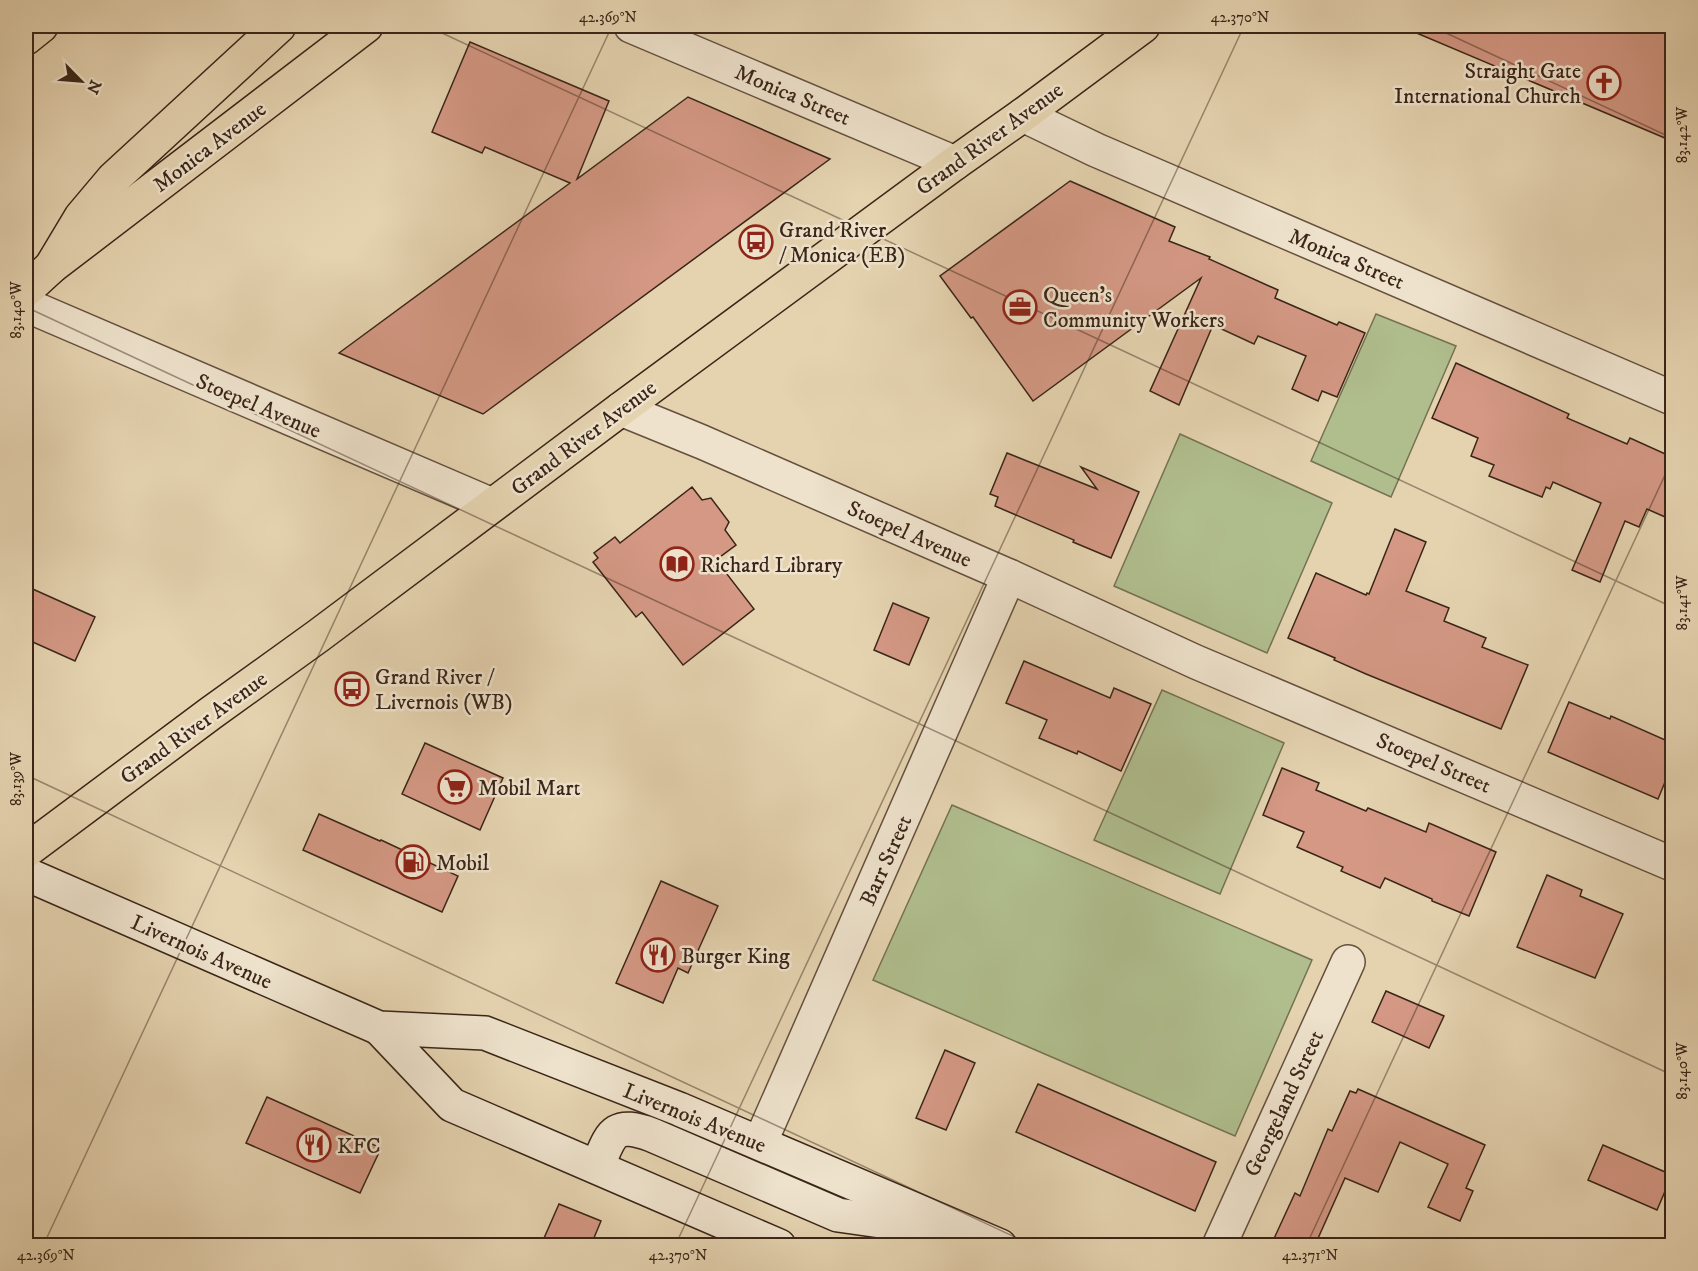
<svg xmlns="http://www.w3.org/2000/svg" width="1698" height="1271" viewBox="0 0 1698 1271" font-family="'IM FELL DW Pica',serif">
<rect width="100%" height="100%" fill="#e5d3b0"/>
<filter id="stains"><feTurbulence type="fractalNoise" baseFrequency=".00333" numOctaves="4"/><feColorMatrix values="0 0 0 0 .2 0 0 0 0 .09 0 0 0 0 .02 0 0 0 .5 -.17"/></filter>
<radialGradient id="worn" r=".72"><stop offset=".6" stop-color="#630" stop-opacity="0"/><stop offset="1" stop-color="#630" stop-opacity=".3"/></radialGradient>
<g fill="#b0be8e" stroke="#757253" stroke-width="1.5">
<path d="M1376 314 1456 346 1391 497 1311 461Z"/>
<path d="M1180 434 1332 503 1267 653 1114 586Z"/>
<path d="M1162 690 1284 743 1220 894 1094 840Z"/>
<path d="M952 805 1312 960 1235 1136 873 980Z"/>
</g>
<g fill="#d49884" stroke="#3a2518" stroke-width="1.5">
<path d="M1400 26H1672V141Z"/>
<path d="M470 42 609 101 577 179 688 97 830 159 483 414 339 353 570 183 485 147 482 153 432 132Z"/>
<path d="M1070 181 1175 227 1169 241 1210 257 1209 259 1278 290 1275 298 1337 325 1339 322 1365 333 1337 397 1322 391 1318 401 1292 389 1306 356 1258 336 1254 344 1213 325 1179 405 1150 391 1201 278 1033 401 973 317 971 318 940 276Z"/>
<path d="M1456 363 1569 414 1567 418 1627 444 1630 438 1672 457V520L1647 509 1639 527 1625 521 1600 582 1572 570 1601 503 1553 482 1550 489 1546 487 1542 497 1489 476 1494 465 1471 456 1478 438 1432 418Z"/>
<path d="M1007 453 1097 489 1081 467 1139 492 1111 558 1073 542 1074 540 995 506 998 497 990 494Z"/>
<path d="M692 487 702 500 711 498 729 522 725 530 736 545 716 560 754 609 683 665 642 612 636 617 593 562 598 558 594 553 615 537 620 543Z"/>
<path d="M1395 529 1426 542 1406 591 1449 608 1444 621 1486 638 1482 647 1528 665 1501 729 1366 674 1334 660 1335 658 1288 638 1316 573 1366 595 1367 593 1369 594Z"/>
<path d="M26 586 95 617 75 661 26 639Z"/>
<path d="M893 603 929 618 909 665 874 650Z"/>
<path d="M1024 661 1110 698 1114 688 1151 704 1121 771 1078 751 1077 754 1039 738 1047 720 1006 703Z"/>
<path d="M1569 702 1610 719 1611 716 1672 743V765L1658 799 1548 752Z"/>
<path d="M425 743 503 778 480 830 402 794Z"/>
<path d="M1282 768 1319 783 1316 790 1366 811 1368 808 1426 832 1429 823 1496 852 1469 916 1432 901V899L1385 878 1380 888 1341 871 1343 867 1297 847 1304 832 1263 815Z"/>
<path d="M319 814 380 841 381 840 458 876 442 912 303 850Z"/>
<path d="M1547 875 1582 890 1580 896 1623 914 1595 978 1517 947Z"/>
<path d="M661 881 718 906 688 973 678 968 663 1003 616 983Z"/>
<path d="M1386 991 1444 1016 1429 1048 1372 1022Z"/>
<path d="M945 1050 975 1063 946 1130 916 1118Z"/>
<path d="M1038 1084 1216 1162 1195 1211 1016 1132Z"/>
<path d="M1358 1089 1485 1145 1466 1188 1473 1191 1460 1221 1428 1207 1448 1164 1400 1142 1378 1192 1345 1178 1315 1245H1271L1295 1193 1300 1196 1328 1129 1332 1131 1350 1091 1356 1093Z"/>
<path d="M267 1097 381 1148 360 1193 246 1143Z"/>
<path d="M1603 1145 1672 1175 1657 1210 1588 1180Z"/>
<path d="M559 1204 601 1221 591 1245H541Z"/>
</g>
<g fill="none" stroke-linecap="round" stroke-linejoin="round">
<defs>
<g id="street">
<path d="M631 26 955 163"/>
<path d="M1023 115 1096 150 1672 398"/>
<path d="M26 305 492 505"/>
<path d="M621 409 702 442 1009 576 1196 662 1672 864"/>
<path d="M760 1143 1009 576"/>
<path d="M1219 1246 1348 962"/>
</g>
<g id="secondary">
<path d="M26 874 379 1028 485 1033 679 1109 1000 1246"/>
<path d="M379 1028 452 1105 779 1246"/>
<path d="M597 1167C611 1135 612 1120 652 1135L838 1215 930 1228"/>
</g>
<g id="primary">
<path d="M26 290 51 267 366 26"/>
<path d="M26 851 211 713 318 636 621 409 955 163 1023 115 1143 26"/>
</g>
<g id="highway">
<path d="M26 38 41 26"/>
<path d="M51 267 81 217 113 179 279 26"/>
</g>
</defs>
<use href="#street" stroke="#65503e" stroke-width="36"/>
<use href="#secondary" stroke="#3a2518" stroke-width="36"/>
<use href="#primary" stroke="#3a2518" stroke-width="36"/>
<use href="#highway" stroke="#3a2518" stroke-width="36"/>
<use href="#street" stroke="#eee2cc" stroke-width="33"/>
<use href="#secondary" stroke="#eee2cc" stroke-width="33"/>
<use href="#primary" stroke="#e5d3b0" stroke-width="33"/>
<use href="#highway" stroke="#e5d3b0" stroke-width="33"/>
</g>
<path fill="none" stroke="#3a2518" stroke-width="1.5" stroke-opacity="0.45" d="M427 26 1672 607M1431 26 1672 138M26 307 1672 1075M26 775 1034 1246M26 1244 29 1246M43 1246 612 26M675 1246 1244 26M1306 1246 1672 460"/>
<defs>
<symbol id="church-ring" viewBox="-11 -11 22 22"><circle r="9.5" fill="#eee2cc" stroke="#8f2418" stroke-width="1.5"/><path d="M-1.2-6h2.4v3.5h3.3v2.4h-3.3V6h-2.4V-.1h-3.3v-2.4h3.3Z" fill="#8f2418"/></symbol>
<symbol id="bus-ring" viewBox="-11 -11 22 22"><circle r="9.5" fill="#eee2cc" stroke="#8f2418" stroke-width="1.5"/><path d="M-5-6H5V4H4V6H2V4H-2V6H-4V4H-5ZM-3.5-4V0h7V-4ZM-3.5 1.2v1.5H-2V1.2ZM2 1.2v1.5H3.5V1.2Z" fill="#8f2418"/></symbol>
<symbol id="office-ring" viewBox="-11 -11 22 22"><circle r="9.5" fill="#eee2cc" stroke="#8f2418" stroke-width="1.5"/><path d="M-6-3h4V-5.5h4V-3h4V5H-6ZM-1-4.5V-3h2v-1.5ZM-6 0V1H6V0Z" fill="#8f2418"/></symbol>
<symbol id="library-ring" viewBox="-11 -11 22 22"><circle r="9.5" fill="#eee2cc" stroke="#8f2418" stroke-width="1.5"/><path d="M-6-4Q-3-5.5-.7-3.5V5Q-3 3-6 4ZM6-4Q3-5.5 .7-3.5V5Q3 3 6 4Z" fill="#8f2418"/></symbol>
<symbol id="supermarket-ring" viewBox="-11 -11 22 22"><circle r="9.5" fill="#eee2cc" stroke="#8f2418" stroke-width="1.5"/><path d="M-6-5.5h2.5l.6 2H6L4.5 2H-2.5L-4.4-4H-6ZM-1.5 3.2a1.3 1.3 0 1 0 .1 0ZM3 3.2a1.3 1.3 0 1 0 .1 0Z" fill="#8f2418"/></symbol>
<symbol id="fuel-ring" viewBox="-11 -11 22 22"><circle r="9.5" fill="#eee2cc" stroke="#8f2418" stroke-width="1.5"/><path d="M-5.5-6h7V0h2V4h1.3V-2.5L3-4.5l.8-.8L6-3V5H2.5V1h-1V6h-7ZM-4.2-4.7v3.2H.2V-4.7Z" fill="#8f2418"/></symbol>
<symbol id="restaurant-ring" viewBox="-11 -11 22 22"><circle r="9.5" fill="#eee2cc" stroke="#8f2418" stroke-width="1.5"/><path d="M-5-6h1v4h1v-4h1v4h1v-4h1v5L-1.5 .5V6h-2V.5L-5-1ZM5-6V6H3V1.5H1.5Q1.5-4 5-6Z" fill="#8f2418"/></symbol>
</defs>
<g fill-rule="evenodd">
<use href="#church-ring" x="1585" y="64" width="38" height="38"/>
<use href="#bus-ring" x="737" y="223" width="38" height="38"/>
<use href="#office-ring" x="1001" y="288" width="38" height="38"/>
<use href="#library-ring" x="658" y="545" width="38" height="38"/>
<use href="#bus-ring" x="333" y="670" width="38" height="38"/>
<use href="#supermarket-ring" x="436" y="768" width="38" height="38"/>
<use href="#fuel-ring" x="394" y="843" width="38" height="38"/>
<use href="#restaurant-ring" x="639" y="936" width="38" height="38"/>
<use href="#restaurant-ring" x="295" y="1126" width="38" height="38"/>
</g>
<g text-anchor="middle" stroke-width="5" stroke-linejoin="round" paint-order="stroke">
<g font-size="22" fill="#3a2518" stroke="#eee2cc" text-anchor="start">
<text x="1581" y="78" text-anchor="end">Straight Gate<tspan x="1581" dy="25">International Church</tspan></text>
<text x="779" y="237">Grand River<tspan x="779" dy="25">/ Monica (EB)</tspan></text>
<text x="1043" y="302">Queen's<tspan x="1043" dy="25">Community Workers</tspan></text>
<text x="700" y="572">Richard Library</text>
<text x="375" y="684">Grand River /<tspan x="375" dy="25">Livernois (WB)</tspan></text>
<text x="478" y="795">Mobil Mart</text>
<text x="436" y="870">Mobil</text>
<text x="681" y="963">Burger King</text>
<text x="337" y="1153">KFC</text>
</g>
<g font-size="22" fill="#3a2518" stroke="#eee2cc">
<text transform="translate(793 94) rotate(23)" y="8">Monica Street</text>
<text transform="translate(989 138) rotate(-36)" y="8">Grand River Avenue</text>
<text transform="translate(209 146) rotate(-37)" y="8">Monica Avenue</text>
<text transform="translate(1347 258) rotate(23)" y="8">Monica Street</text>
<text transform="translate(259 405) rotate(23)" y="8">Stoepel Avenue</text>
<text transform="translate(583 437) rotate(-37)" y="8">Grand River Avenue</text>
<text transform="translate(910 533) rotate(24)" y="8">Stoepel Avenue</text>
<text transform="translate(193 727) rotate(-36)" y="8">Grand River Avenue</text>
<text transform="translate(1434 762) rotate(23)" y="8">Stoepel Street</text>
<text transform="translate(885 860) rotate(-66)" y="8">Barr Street</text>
<text transform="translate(202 951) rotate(24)" y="8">Livernois Avenue</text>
<text transform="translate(1283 1103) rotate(-65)" y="8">Georgeland Street</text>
<text transform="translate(695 1117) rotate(22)" y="8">Livernois Avenue</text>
</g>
</g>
<rect width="1698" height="1271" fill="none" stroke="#e5d3b0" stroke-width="66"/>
<g transform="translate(81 81) rotate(115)" stroke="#eee2cc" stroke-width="4.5" paint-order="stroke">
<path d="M0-4.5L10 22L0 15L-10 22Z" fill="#3a2518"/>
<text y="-9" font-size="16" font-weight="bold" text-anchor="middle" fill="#3a2518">N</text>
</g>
<rect x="33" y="33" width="1632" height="1205" fill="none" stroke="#3a2518" stroke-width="2"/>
<g font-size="15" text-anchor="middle" fill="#3a2518">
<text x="608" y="22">42.369°N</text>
<text x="1240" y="22">42.370°N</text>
<text transform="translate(1682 135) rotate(-90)" y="5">83.142°W</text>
<text transform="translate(16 310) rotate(-90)" y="5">83.140°W</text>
<text transform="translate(1682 603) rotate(-90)" y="5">83.141°W</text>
<text transform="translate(16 779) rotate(-90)" y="5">83.139°W</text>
<text transform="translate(1682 1071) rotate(-90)" y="5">83.140°W</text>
<text x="46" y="1260">42.369°N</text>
<text x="678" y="1260">42.370°N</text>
<text x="1310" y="1260">42.371°N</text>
</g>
<rect width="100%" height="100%" filter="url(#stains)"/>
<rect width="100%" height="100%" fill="url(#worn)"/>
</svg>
